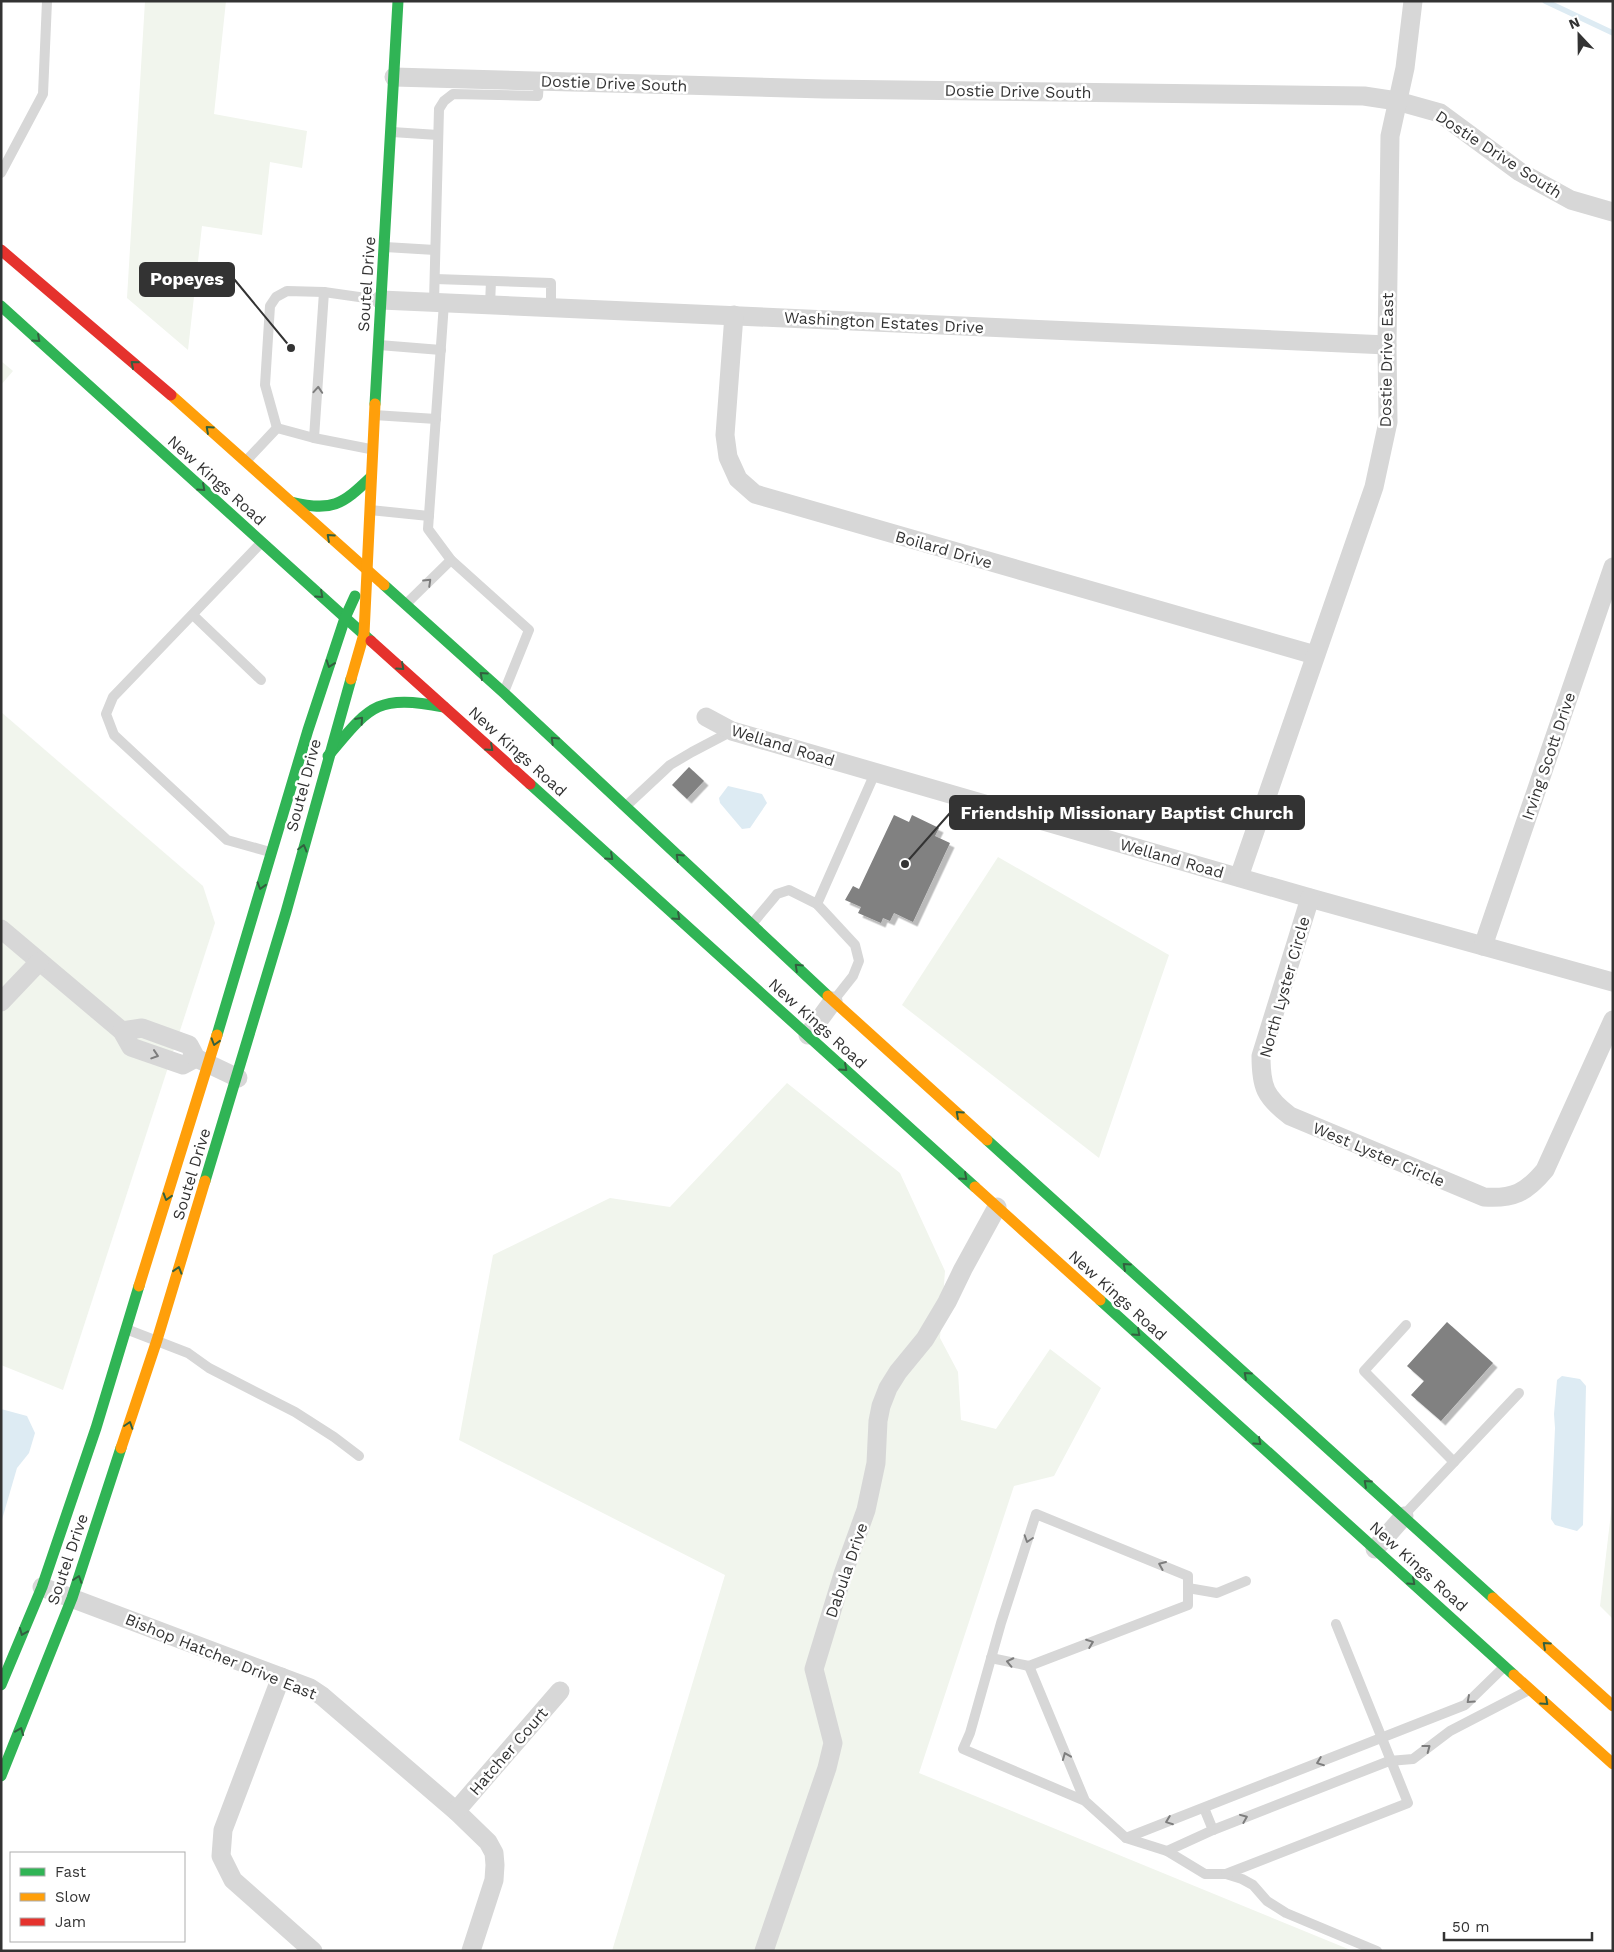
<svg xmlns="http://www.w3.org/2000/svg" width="1614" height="1952" viewBox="0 0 1614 1952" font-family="'Work Sans',sans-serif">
<defs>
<filter id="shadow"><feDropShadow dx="4.5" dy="4.5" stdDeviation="0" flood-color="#0004"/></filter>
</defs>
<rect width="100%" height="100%" fill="#fff"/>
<g fill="#f1f5ed">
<path d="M145 1H226L214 114 307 131 302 168 270 162 262 235 202 226 188 350 127 298Z"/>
<path d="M1 361 13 371 1 385Z"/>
<path d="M1 712 203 886 215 923 63 1390 1 1365Z"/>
<path d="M998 857 1169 955 1099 1158 902 1005Z"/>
<path d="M787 1083 900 1173 945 1271 940 1338 958 1372 961 1420 996 1429 1050 1349 1101 1388 1054 1476 1014 1486 919 1773 1353 1951H612L725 1575 459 1440 493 1255 610 1198 670 1207Z"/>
<path d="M1613 1496V1619L1600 1606Z"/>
</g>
<g fill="#ddebf3">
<path d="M728 786 762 794 767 803 750 828 742 829 720 803 719 798Z"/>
<path d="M1562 1376 1580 1379 1586 1386 1583 1525 1577 1531 1555 1525 1551 1519 1555 1428 1554 1414 1557 1380Z"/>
<path d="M1 1409 27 1416 35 1433 29 1453 17 1468 1 1523Z"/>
</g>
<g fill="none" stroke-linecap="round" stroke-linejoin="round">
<path stroke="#ddebf3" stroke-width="5.5" d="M1545 1 1613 33"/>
</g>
<g fill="#818181" filter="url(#shadow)">
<path d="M689 767 704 781 687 799 672 785Z"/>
<path d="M894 815 909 822 912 815 939 828 935 836 950 843 913 922 894 913 890 921 883 918 881 923 858 913 861 907 845 900 853 886 859 889Z"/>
<path d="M1447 1322 1493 1363 1441 1421 1411 1395 1424 1381 1407 1366Z"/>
</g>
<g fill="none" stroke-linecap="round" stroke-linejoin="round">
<g stroke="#d7d7d7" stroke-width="10">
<path d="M392 132 438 135"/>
<path d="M1 173 43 94 47 1"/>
<path d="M385 247 435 250"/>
<path d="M435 279 551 283V307"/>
<path d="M434 302 439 109 444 101 453 94 538 96 539 81"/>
<path d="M444 303 428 529 451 560 529 630 504 692"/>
<path d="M490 305 491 281"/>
<path d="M379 345 441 350"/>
<path d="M374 415 436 419"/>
<path d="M277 428 265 385 270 306 276 297 287 291 324 292 380 300"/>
<path d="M314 438 324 292"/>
<path d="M246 461 277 428 314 438 370 449"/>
<path d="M370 510 429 516"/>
<path d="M261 543 113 697 106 714 114 735 227 840 270 852"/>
<path d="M406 604 451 560"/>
<path d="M193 615 261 680"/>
<path d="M626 806 670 765 692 752 732 731"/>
<path d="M817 904 855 945 859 961 853 976 834 1000"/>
<path d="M752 924 777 894 789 890 817 904 875 773"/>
<path d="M1406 1325 1364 1371 1454 1462"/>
<path d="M126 1329 188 1353 209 1368 295 1412 334 1437 359 1456"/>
<path d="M1404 1515 1519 1393"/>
<path d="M1188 1588 1217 1593 1246 1581"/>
<path d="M991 1658 1029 1666"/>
<path d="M1085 1801 1029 1666 1188 1605V1576L1036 1514 1001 1623 970 1733 963 1749 1085 1801 1126 1838 1167 1851 1205 1874H1226L1242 1879 1253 1885 1267 1901 1286 1913 1377 1951"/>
<path d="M1204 1808 1213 1830"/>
<path d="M1126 1838 1465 1705 1504 1667"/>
<path d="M1167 1851 1213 1830 1389 1761 1413 1759 1450 1731 1529 1690"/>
<path d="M1226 1874 1408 1803 1336 1624"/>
</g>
<g stroke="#d7d7d7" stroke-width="19">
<path d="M394 77 824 89 1364 96 1397 101 1440 113 1520 172 1571 200 1613 212"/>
<path d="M381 300 1387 345"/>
<path d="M734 315 725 435 728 457 738 479 755 494 1315 655"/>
<path d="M706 717 732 731 1310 898 1613 982"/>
<path d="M1239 877 1374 487 1388 422 1387 345 1390 136 1405 68 1413 1"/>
<path d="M1310 898 1261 1056C1261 1087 1265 1097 1290 1116L1484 1197C1513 1199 1526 1193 1545 1170L1613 1020"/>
<path d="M1 929 122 1031 131 1047 183 1065 196 1058"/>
<path d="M1483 946 1613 567"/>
<path d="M1 1002 39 962"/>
<path d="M122 1031 142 1028 189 1045 196 1058 238 1078"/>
<path d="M808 1035 833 1001"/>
<path d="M1375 1549 1404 1516"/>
<path d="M42 1587 310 1688 322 1696 456 1811 488 1842 494 1853 495 1865 494 1880 471 1951"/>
<path d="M281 1677 223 1830 221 1856 233 1880 313 1951"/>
<path d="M456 1811 560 1691"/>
<path d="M764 1951 827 1768 833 1743 814 1669 843 1574 866 1510 876 1463 878 1421 881 1406 888 1388 898 1372 925 1339 947 1302 963 1269 997 1207"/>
</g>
<g stroke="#30b455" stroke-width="11">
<path d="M1 306 371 641"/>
<path d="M375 404 398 1"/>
<path d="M291 502C332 512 342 505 371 477"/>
<path d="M384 585 504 693 828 996"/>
<path d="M328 756C370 706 376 694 444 707"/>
<path d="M530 784 975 1187"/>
<path d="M217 1035 308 730 345 618 355 596"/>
<path d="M987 1140 1493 1598"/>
<path d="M205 1181 286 912 351 679"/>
<path d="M1100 1300 1514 1675"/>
<path d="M1 1685 42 1587 96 1428 139 1286"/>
<path d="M1 1776 72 1598 121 1448"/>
</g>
<g stroke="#ff9f0a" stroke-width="11">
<path d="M171 395 384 585"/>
<path d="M351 679 364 634 375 404"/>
<path d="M828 996 987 1140"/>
<path d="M975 1187 1100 1300"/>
<path d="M139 1286 217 1035"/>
<path d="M121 1448 157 1340 205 1181"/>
<path d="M1493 1598 1613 1706"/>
<path d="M1514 1675 1613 1764"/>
</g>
<g stroke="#e5322d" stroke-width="11">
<path d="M1 250 171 395"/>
<path d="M371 641 530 784"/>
</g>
</g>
<defs><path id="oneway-chevron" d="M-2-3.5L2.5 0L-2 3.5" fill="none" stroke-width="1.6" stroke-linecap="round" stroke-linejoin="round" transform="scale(1.25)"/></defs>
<g stroke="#32603f">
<use href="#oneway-chevron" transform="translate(37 339) rotate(42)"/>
<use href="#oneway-chevron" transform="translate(134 364) rotate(-139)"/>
<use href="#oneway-chevron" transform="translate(209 429) rotate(-138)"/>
<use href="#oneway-chevron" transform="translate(202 488) rotate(42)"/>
<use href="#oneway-chevron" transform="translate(330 537) rotate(-138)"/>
<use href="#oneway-chevron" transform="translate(320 595) rotate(42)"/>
<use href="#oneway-chevron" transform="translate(330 664) rotate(109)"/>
<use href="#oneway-chevron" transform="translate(401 667) rotate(42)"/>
<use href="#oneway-chevron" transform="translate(483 675) rotate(-138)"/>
<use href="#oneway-chevron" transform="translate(360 720) rotate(-48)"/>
<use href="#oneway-chevron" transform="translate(554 740) rotate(-136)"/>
<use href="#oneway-chevron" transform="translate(490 748) rotate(42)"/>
<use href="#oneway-chevron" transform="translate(303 848) rotate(-75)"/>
<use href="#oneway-chevron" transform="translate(610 857) rotate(42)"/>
<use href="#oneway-chevron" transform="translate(679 857) rotate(-137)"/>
<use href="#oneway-chevron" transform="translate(261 886) rotate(107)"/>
<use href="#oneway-chevron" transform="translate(677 917) rotate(42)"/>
<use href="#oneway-chevron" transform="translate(798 967) rotate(-137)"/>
<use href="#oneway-chevron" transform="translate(215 1042) rotate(107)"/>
<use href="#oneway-chevron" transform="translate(844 1068) rotate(42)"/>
<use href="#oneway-chevron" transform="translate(959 1114) rotate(-138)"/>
<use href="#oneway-chevron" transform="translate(964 1177) rotate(42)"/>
<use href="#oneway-chevron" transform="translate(167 1197) rotate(107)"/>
<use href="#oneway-chevron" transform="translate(1126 1266) rotate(-138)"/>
<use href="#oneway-chevron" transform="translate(178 1270) rotate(-73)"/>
<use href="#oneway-chevron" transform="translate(1137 1333) rotate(42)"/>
<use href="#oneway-chevron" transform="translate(1247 1375) rotate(-138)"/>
<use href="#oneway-chevron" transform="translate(129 1425) rotate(-72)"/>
<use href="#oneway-chevron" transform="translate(1258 1442) rotate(42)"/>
<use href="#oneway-chevron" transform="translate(1367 1483) rotate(-138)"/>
<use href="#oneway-chevron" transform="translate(78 1579) rotate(-72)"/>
<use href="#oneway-chevron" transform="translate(1412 1582) rotate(42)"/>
<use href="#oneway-chevron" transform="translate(23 1632) rotate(112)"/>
<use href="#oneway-chevron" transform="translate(1546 1645) rotate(-138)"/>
<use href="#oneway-chevron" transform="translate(1545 1702) rotate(42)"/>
<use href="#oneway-chevron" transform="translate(20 1731) rotate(-68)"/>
</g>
<g stroke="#7d7d7d">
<use href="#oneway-chevron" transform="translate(318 390) rotate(-86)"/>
<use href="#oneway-chevron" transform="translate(428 582) rotate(-44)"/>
<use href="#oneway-chevron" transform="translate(155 1055) rotate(18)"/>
<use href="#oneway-chevron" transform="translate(1028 1539) rotate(108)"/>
<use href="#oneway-chevron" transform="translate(1162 1565) rotate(-157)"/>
<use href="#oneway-chevron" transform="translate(1090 1643) rotate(-21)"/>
<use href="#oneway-chevron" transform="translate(1010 1662) rotate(-168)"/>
<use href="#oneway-chevron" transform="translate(1470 1700) rotate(138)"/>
<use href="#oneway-chevron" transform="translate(1427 1748) rotate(-37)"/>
<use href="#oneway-chevron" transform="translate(1066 1756) rotate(-112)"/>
<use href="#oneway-chevron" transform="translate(1320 1762) rotate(159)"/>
<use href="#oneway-chevron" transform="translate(1244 1818) rotate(-22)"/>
<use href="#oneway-chevron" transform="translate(1169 1821) rotate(159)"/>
</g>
<g text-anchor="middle" stroke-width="5" stroke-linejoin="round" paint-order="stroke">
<g font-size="16" fill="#333" stroke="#fff">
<text transform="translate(614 83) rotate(2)" y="6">Dostie Drive South</text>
<text transform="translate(1018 91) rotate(1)" y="6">Dostie Drive South</text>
<text transform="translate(1499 154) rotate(33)" y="6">Dostie Drive South</text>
<text transform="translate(366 284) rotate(-86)" y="6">Soutel Drive</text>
<text transform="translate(884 322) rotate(3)" y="6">Washington Estates Drive</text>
<text transform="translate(1386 360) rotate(-89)" y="6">Dostie Drive East</text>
<text transform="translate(217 480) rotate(42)" y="6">New Kings Road</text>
<text transform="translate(944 549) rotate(16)" y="6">Boilard Drive</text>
<text transform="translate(783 745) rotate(17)" y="6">Welland Road</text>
<text transform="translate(518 751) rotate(42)" y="6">New Kings Road</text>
<text transform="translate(1548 756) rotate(-71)" y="6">Irving Scott Drive</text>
<text transform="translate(303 785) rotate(-75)" y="6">Soutel Drive</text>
<text transform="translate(1172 858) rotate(16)" y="6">Welland Road</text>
<text transform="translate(1284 987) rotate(-74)" y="6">North Lyster Circle</text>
<text transform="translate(818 1023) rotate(42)" y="6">New Kings Road</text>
<text transform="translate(1379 1154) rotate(23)" y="6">West Lyster Circle</text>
<text transform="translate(191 1174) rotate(-73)" y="6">Soutel Drive</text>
<text transform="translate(1118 1295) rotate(42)" y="6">New Kings Road</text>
<text transform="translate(67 1559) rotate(-71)" y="6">Soutel Drive</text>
<text transform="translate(1419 1566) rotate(42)" y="6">New Kings Road</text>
<text transform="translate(846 1570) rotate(-71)" y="6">Dabula Drive</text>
<text transform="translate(221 1656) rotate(22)" y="6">Bishop Hatcher Drive East</text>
<text transform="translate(508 1751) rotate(-49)" y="6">Hatcher Court</text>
</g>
</g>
<path fill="none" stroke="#333" stroke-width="2" d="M291 348L234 279M905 864L950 813"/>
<g fill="#333" stroke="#fff" stroke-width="2">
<circle cx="291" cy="348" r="5"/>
<circle cx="905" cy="864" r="5"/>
</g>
<g fill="#333" stroke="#333" stroke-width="2">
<rect x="140" y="263" width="94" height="33" rx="5"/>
<rect x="950" y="796" width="354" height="33" rx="5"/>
</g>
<g font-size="18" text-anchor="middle" font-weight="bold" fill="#fff">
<text x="187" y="285">Popeyes</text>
<text x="1127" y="819">Friendship Missionary Baptist Church</text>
</g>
<rect width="1614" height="1952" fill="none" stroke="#333333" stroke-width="5"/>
<rect x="10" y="1852" width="175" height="90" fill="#ffffff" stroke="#adadad"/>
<rect x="20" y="1868" width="25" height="8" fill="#30b455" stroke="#adadad"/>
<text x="55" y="1877" font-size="15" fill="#333333">Fast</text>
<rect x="20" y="1893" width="25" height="8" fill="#ff9f0a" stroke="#adadad"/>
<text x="55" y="1902" font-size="15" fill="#333333">Slow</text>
<rect x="20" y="1918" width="25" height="8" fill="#e5322d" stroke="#adadad"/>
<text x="55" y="1927" font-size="15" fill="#333333">Jam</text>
<g transform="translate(1579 35) rotate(338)" stroke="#ffffff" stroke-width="4" paint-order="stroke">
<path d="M0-4L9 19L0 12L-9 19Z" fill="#333333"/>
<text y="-8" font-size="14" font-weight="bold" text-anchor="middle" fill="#333333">N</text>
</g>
<path d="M1444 1932v8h148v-8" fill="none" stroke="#333333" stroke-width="2.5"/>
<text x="1452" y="1932" font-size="15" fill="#333333" stroke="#ffffff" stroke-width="4" paint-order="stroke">50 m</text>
</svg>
